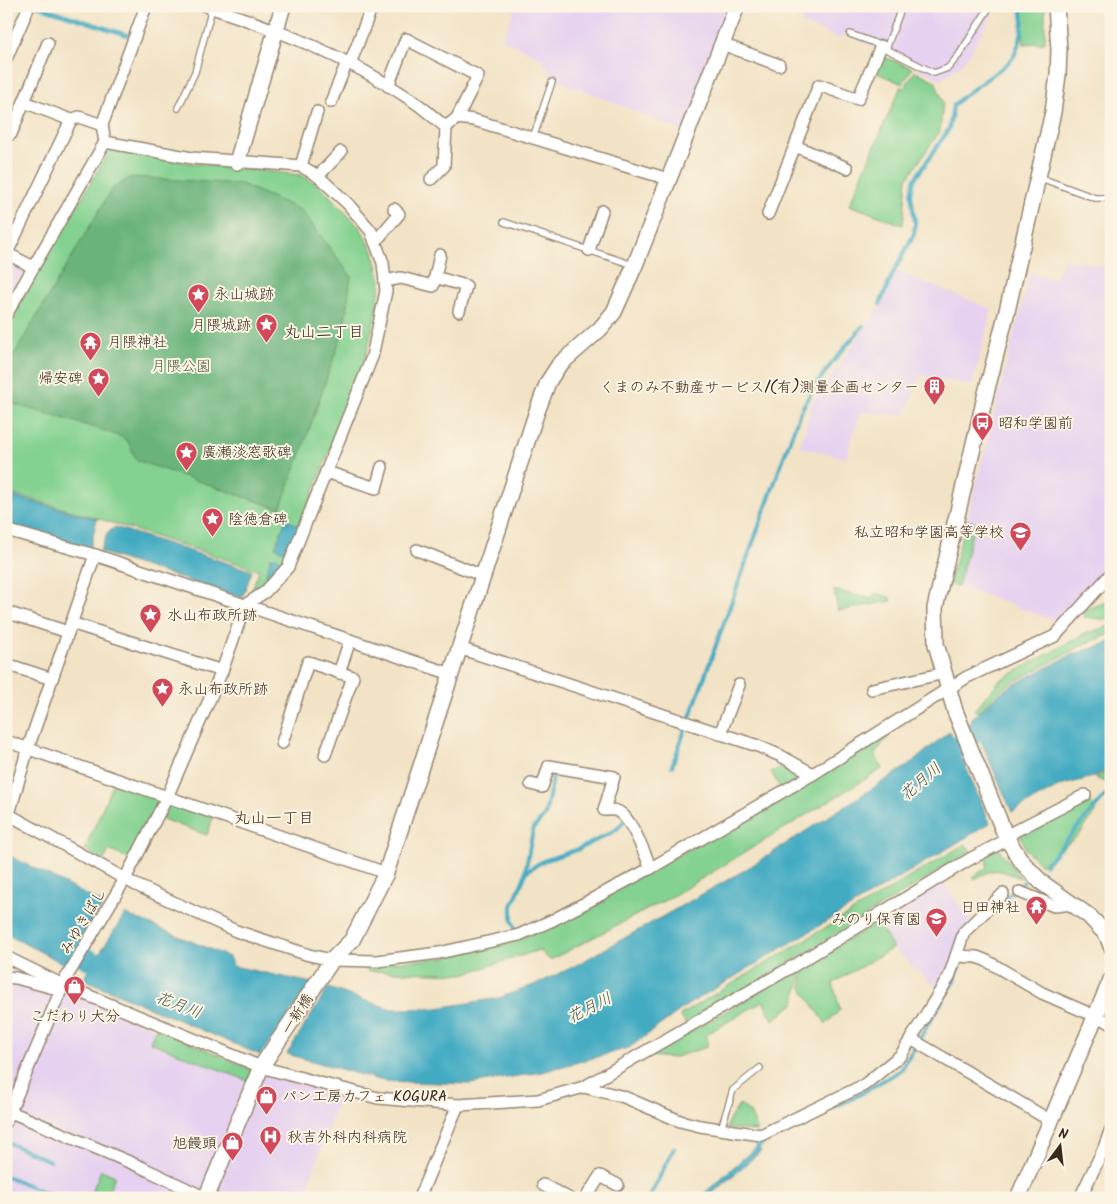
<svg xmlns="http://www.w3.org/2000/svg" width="1117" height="1204" viewBox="0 0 1117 1204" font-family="Kalam,'Klee One',sans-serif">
<rect width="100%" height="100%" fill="#fcf5e5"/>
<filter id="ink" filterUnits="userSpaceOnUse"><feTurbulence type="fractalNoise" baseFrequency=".02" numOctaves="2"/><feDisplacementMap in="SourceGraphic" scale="10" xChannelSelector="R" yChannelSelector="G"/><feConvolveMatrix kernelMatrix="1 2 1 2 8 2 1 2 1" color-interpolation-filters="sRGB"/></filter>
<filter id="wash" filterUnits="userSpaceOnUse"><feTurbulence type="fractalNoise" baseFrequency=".0096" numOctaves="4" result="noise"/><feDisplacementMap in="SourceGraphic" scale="20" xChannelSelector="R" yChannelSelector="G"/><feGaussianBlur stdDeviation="1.12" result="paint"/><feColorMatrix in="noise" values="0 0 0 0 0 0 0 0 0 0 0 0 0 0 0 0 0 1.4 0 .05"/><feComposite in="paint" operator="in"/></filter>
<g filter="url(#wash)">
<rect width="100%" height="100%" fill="#f2e3c6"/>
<g fill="#e6d2f0">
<path d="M516 6H733L685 132 554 78 540 57 502 39Z"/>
<path d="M807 6H997L965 61 941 80 899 58 845 34 840 39 801 23Z"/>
<path d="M6 258 27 267 6 305Z"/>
<path d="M1063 260 1111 267V573L1067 625 951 583 1030 272 1054 280Z"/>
<path d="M896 271 992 309 972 385 920 375 905 415 860 412 846 458 800 447 812 403 883 302Z"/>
<path d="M940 879 970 920 938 989 895 950 879 922Z"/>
<path d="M14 970 264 1074 339 1096 304 1198H6V989Z"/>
</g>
<g fill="#84d291" stroke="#607e58">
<path d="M1021 6H1045V43L1024 44Z"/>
<path d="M879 55 912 68 903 84 872 71Z"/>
<path d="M915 71 935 81 943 102 940 131 907 179 903 225 849 205 901 86 904 89Z"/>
<path d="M112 146 189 163 300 175 320 186 361 229 373 251 381 281 376 313 365 360 285 565 264 588 249 597 259 570 103 520 6 492V328Z"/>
<path d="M966 520 975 522 958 587 949 584Z"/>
<path d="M834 590 872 599 875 593 889 597 891 601 838 611Z"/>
<path d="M1111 600V620L1084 617 1085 610Z"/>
<path d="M1111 626V634L1085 644 1004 687 978 712 974 710 1000 680 1086 633Z"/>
<path d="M889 735 875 754 882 769 673 896 550 960 539 950 464 974 367 971 368 964 443 958 531 934 760 811Z"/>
<path d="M792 764 811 774 782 791 771 772 784 765Z"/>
<path d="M1111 771V784L1095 778Z"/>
<path d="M114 781 164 798 132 861 109 850 103 862 85 849Z"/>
<path d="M1087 797 1096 811 1080 834 1041 865 1026 850 1020 833Z"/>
<path d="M172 801 213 817 207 835 162 819Z"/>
<path d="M965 844 971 851 687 1026 680 1015Z"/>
<path d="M998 848 1021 878C998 870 997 866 975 879L973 877 987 867 986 855Z"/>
<path d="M878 923 893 948 833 983 840 1010 826 1024 801 987 805 964Z"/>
<path d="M804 963 794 1004 773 1020 763 1001 707 1034V1047L672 1058 649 1056 785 977Z"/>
<path d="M156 1028 251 1069 248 1081 150 1042Z"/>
<path d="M740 1104 750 1113 758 1131 727 1129 729 1120Z"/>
<path d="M101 1170 115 1176 106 1198H89Z"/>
</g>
<path fill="#6bb47b" stroke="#536f4c" d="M131 177 241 184 301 210 351 276 344 328 301 453 280 509 136 460 129 443 122 437 93 427 6 402V368L112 189Z"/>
<g fill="#43abc2" stroke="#3f6a70">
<path d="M6 494 97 519 90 549 6 524Z"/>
<path d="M286 520 302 527 291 554 275 547Z"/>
<path d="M115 527 252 571 242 598 100 552 107 534Z"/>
<path d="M276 557 280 560 281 567 276 570 272 576 266 575C267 568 270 565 270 558Z"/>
<path d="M1111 642V769L1093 777 1060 786 1012 812 971 719 1005 689 1071 655Z"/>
<path d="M950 731 990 823 686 1006 629 1048 542 1072 470 1084 383 1081 287 1054 328 988 391 1009 438 1008 499 998 539 983 573 967 745 870 909 765Z"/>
<path d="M6 854 104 904 66 965 6 934Z"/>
<path d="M125 914 229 957 233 966 312 983 260 1055 83 979Z"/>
<path d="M757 1146 761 1151 707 1198H699Z"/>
</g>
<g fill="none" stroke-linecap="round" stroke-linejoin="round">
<g stroke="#43abc2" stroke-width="4">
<path d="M38 6 127 35"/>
<path d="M897 266 914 234 915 223 911 194 914 180 949 129 953 106 961 98 1007 64 1014 56 1020 41 1023 21 1021 6"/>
<path d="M880 304 895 269"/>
<path d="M689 720 799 415C815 381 839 354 863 326"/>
<path d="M672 766 686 727"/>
<path d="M1045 865 1111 789"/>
<path d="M525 873 533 829 545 815 555 768"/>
<path d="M1005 898 1024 882"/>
<path d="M518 934 512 921V906L527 871 543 861 579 849 616 830 624 821"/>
<path d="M802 1121 850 1100 901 1070 955 979 961 959"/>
<path d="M6 1142 50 1161"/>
<path d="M755 1150 763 1143 796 1124"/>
<path d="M6 1176 59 1198"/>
<path d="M649 1198 674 1148"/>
</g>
<g stroke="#43abc2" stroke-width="21">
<path d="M936 767 982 725 998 714"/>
<path d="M6 912 75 951 118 977"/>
</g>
</g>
</g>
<g filter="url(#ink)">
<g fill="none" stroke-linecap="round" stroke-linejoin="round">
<defs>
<g id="lane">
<path d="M850 34 872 42 934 73 948 68 959 55 990 6"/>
<path d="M886 49 902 6"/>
<path d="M178 108 195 72 212 8"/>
<path d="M533 138 552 82"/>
<path d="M1038 177 1095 198H1111"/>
<path d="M504 222 633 265"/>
<path d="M721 1129 733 1090 760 1068"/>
</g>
<g id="street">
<path d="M206 6C277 29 348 57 410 99 423 107 434 118 446 127L457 118 474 120 668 179"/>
<path d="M722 44 779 65"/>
<path d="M6 59 29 6"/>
<path d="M350 64 372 6"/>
<path d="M388 86 406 39 478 76 457 118"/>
<path d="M331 102 347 62"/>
<path d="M71 120 79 117 102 125"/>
<path d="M11 134 24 102"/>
<path d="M105 142 102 125 146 6"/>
<path d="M795 146 847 168"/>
<path d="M301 166 317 112"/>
<path d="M318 176 341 152"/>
<path d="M431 179 444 166 446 127"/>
<path d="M768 214 819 85 858 99 881 46"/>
<path d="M375 242 399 214 394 209"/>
<path d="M589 250 602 211"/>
<path d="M6 253 33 267"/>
<path d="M7 253 71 120 24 102 48 43"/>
<path d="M435 277 466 286 459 311"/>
<path d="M385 281 401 278 433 286 440 255"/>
<path d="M6 315 105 142 192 158 301 166 318 176 348 204 371 231 383 263 386 291 372 357 288 567 265 592 245 605 222 671 167 797 125 879 66 978 6 1121"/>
<path d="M326 472 376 488 382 467"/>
<path d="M6 530 95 555 451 674"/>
<path d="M417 550 483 576"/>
<path d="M6 612 68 632"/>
<path d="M71 623 222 671"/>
<path d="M459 648 758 746 781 756 813 774"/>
<path d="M6 664 52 679"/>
<path d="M339 673 350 640"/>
<path d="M872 689 945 673"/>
<path d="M720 734 739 685"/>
<path d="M6 741 386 873"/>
<path d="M282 743 308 662 353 677 325 755"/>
<path d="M531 784 542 787 549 766 614 777 604 810C609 810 615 809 619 812 633 821 644 853 651 868"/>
<path d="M6 813 136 885 236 931 309 955 332 960 377 961 439 953 519 935 553 920 651 868 813 774 967 677 1055 636 1111 574"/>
<path d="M9 814 28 748 95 555"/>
<path d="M1020 892 1054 906 1073 904"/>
<path d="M956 956 977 957 987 961 1042 993 1111 1023"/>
<path d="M6 957 63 985 261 1067 316 1082 378 1098 458 1105 538 1100 584 1087 795 965 970 859 999 844 1015 831 1085 795"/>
<path d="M6 977 16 978 61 990"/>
<path d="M911 1039 1051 1121"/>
<path d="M584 1087 624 1097 680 1121 700 1126 761 1135 864 1085 901 1055 949 977 964 932 1003 894"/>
<path d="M6 1110 141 1167 206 1198"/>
<path d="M543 1185 568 1198"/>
<path d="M419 1198 458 1105"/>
<path d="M586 1198 600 1176 618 1185"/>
<path d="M1080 1198 1104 1148 1111 1129"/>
</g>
<g id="secondary">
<path d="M1056 6 1059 50 1058 75 1053 112 1007 311 986 393 935 608 936 644 955 711 1006 837 1022 862 1041 882 1089 916 1107 935 1111 946"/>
<path d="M237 162 283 6"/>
<path d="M206 1198 261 1067 332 960 352 940 386 873 536 414 548 382 559 365 600 329 614 312 635 265 737 6"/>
<path d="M1018 1198 1111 980"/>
</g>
</defs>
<use href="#lane" stroke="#968672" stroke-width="8"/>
<use href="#street" stroke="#968672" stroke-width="14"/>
<use href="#secondary" stroke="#968672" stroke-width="18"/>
<use href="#lane" stroke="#fff" stroke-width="5.5"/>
<use href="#street" stroke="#fff" stroke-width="11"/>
<use href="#secondary" stroke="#fff" stroke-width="15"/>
</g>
</g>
<defs>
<symbol id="sight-pin" viewBox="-11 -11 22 30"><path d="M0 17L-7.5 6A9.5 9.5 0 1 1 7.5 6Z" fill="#d1495b" stroke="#fcf5e5"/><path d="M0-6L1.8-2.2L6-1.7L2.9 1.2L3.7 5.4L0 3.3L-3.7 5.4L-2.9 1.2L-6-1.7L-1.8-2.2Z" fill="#fff"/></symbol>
<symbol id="temple-pin" viewBox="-11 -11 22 30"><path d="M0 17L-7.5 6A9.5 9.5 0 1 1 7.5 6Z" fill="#d1495b" stroke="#fcf5e5"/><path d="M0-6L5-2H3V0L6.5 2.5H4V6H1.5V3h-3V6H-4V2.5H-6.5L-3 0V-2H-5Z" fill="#fff"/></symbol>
<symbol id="building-pin" viewBox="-11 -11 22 30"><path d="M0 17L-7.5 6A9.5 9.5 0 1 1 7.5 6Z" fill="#d1495b" stroke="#fcf5e5"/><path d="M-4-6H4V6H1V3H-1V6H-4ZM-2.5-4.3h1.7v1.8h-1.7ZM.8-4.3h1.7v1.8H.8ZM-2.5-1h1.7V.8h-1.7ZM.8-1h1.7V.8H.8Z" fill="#fff"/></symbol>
<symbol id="bus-pin" viewBox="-11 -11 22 30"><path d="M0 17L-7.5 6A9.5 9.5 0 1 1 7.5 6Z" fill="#d1495b" stroke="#fcf5e5"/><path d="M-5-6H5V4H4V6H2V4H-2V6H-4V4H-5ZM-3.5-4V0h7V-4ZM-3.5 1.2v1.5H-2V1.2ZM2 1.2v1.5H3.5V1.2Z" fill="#fff"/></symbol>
<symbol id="school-pin" viewBox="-11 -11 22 30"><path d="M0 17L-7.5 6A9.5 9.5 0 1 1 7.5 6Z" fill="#d1495b" stroke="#fcf5e5"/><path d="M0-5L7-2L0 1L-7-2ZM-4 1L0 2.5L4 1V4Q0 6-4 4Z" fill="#fff"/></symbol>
<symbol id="shop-pin" viewBox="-11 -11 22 30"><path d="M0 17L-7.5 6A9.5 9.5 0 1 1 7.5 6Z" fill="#d1495b" stroke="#fcf5e5"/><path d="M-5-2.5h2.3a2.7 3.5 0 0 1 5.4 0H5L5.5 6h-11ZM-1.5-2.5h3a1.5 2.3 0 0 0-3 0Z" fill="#fff"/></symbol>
<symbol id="hospital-pin" viewBox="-11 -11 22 30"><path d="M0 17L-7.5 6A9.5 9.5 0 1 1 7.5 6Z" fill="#d1495b" stroke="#fcf5e5"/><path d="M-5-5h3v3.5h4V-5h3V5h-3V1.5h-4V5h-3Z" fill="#fff"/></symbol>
</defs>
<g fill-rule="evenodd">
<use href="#sight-pin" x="186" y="282" width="25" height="34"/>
<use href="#sight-pin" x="254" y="312" width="25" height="34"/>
<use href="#temple-pin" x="78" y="330" width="25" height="34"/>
<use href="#sight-pin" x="86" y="366" width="25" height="34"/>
<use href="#building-pin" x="922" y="374" width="25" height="34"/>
<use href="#bus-pin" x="970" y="410" width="25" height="34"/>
<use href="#sight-pin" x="174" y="440" width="25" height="34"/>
<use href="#sight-pin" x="200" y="506" width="25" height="34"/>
<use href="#school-pin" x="1008" y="520" width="25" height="34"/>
<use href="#sight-pin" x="138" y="602" width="25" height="34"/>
<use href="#sight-pin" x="150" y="676" width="25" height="34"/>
<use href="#temple-pin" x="1024" y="894" width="25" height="34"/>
<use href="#school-pin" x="924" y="906" width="25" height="34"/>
<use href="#shop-pin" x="62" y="974" width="25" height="34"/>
<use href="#shop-pin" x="254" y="1084" width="25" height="34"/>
<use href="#hospital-pin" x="258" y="1124" width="25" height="34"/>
<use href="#shop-pin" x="220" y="1130" width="25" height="34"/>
</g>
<g text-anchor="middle" stroke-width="4" stroke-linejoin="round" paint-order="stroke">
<g font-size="15" fill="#3b2a1e" stroke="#fcf5e5" text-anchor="start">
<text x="214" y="299">永山城跡</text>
<text x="251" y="330" text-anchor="end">月隈城跡</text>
<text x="107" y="347">月隈神社</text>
<text x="83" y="383" text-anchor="end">帰安碑</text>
<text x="919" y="392" text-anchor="end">くまのみ不動産サービス/(有)測量企画センター</text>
<text x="998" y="428">昭和学園前</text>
<text x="202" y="457">廣瀬淡窓歌碑</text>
<text x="228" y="524">陰徳倉碑</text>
<text x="1004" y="537" text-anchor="end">私立昭和学園高等学校</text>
<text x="167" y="620">水山布政所跡</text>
<text x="178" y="694">永山布政所跡</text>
<text x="1020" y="912" text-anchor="end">日田神社</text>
<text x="921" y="924" text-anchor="end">みのり保育園</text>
<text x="75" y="1021" text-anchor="middle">こだわり大分</text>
<text x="282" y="1101">パン工房カフェ KOGURA</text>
<text x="287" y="1142">秋吉外科内科病院</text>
<text x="217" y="1148" text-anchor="end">旭饅頭</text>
</g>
<g font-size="15" fill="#515c40" stroke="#fcf5e5">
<text x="181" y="371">月隈公園</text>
</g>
<g font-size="15" fill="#3b2a1e" stroke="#fcf5e5">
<text transform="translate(83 921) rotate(-59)" y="5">みゆきばし</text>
<text transform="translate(297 1014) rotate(-57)" y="5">一新橋</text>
</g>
<g font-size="16" fill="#3b2a1e" stroke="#fcf5e5">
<text x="324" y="337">丸山二丁目</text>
<text x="274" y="823">丸山一丁目</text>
</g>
<g font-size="16" font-style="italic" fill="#3e5757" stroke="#fcf5e5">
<text transform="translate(920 781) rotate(-41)" y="6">花月川</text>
<text transform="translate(179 1004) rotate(21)" y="6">花月川</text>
<text transform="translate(589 1007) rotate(-27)" y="6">花月川</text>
</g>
</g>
<rect width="1117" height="1204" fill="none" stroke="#fcf5e5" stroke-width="25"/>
<g transform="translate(1060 1146) rotate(15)" stroke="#fcf5e5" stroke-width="4" paint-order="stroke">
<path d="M0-4L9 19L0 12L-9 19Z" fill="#3b2a1e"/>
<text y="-8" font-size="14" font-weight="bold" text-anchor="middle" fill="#3b2a1e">N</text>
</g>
</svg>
